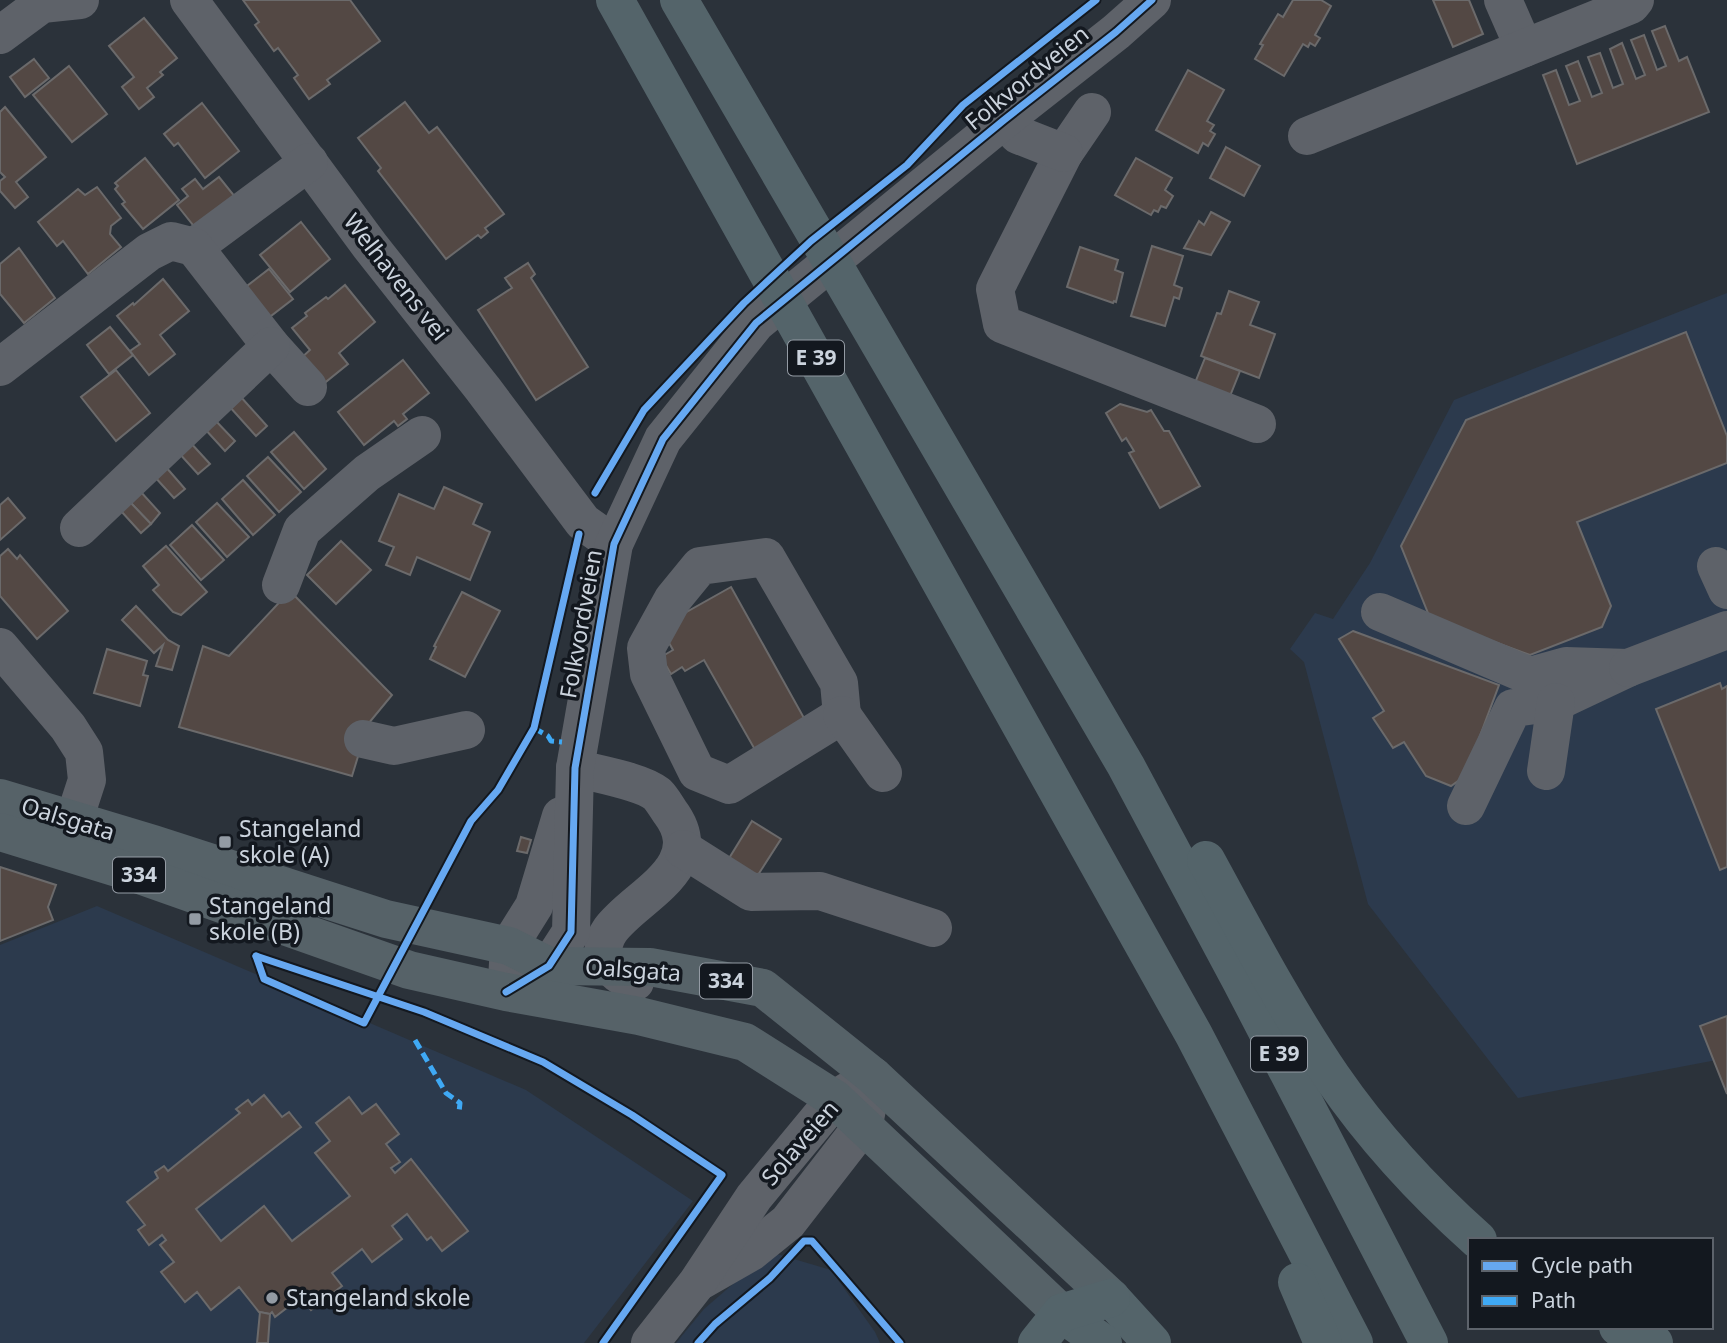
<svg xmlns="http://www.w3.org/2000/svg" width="1727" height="1343" viewBox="0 0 1727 1343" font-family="'Noto Sans',sans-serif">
<rect width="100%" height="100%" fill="#2b323a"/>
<g fill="#2c3a4d">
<path d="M1727 293V1058L1518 1098 1368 904 1304 662 1290 649 1315 613 1333 619 1370 563 1454 400Z"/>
<path d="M97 906 526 1090 693 1201 584 1343H0V945Z"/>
<path d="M770 1252 831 1270 875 1332 880 1343H676L704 1309Z"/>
</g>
<g fill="#534844" stroke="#6b6a6b" stroke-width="2">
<path d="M243 0H350L380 41 327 80 330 84 309 99 294 78 298 75 278 48 274 51 255 25 259 22Z"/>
<path d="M1293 0H1321L1331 6 1315 35 1320 38 1315 46 1310 43 1308 47 1303 44 1284 76 1255 59 1263 45 1260 44 1278 14 1283 17Z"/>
<path d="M1433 0H1469L1483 34 1453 47Z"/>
<path d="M144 18 177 58 160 72 163 75 147 88 154 97 139 109 122 87 134 77 109 46Z"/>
<path d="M1665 26 1679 61 1687 57 1709 112 1577 164 1543 75 1556 70 1569 105 1580 101 1566 66 1578 61 1592 97 1602 93 1588 57 1600 53 1613 88 1623 84 1610 49 1622 43 1636 79 1645 75 1631 40 1644 35 1657 70 1666 66 1652 31Z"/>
<path d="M34 59 49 78 25 97 10 77Z"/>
<path d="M69 66 107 114 72 142 33 95Z"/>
<path d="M1188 70 1224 90 1207 121 1214 125 1210 131 1215 134 1208 146 1203 143 1198 153 1156 130Z"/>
<path d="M405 102 429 133 437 127 504 214 485 228 488 232 481 238 478 235 446 259 378 171 381 168 358 138Z"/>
<path d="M202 103 239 151 205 178 178 143 174 146 164 134Z"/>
<path d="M5 107 46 157 16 182 28 197 15 208 0 191V181L5 177 0 172V112Z"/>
<path d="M1226 147 1260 166 1244 196 1210 178Z"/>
<path d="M145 158 179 200 143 229 122 204 125 202 115 189 118 186 115 183Z"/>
<path d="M1136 158 1172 178 1165 190 1173 196 1166 208 1161 206 1158 212 1154 210 1151 215 1115 195Z"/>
<path d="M219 177 236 198 197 230 177 205 188 196 182 189 195 179 203 189Z"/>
<path d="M97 187 121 218 111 226 110 234 121 247 88 274 63 241 57 246 38 222 78 189 85 195Z"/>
<path d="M1211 212 1230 222 1211 255 1184 248 1199 221 1204 225Z"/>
<path d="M301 222 330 259 290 292 260 255Z"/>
<path d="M1152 246 1183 256 1174 285 1182 288 1179 299 1174 297 1165 326 1131 316Z"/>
<path d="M1080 247 1118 260 1115 270 1123 273 1116 302 1114 301 1113 303 1067 287Z"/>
<path d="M19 248 55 298 24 323 0 294V264Z"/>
<path d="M528 263 535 274 531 278 588 367 536 400 478 310 512 288 505 278Z"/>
<path d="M269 269 293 299 267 319 243 289Z"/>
<path d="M163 279 189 311 160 335 175 354 149 375 130 351 140 344 117 316 133 303 134 305Z"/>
<path d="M345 285 375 322 339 353 348 364 322 385 300 359 310 350 292 328 307 316 305 313 326 297 328 299Z"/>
<path d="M1229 291 1259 302 1250 325 1275 334 1259 378 1201 356 1217 313 1221 314Z"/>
<path d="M110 327 133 355 109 374 87 345Z"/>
<path d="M1686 332 1727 436V463L1577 522 1611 606 1602 627 1530 655 1430 618 1401 546 1466 420Z"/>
<path d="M1205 358 1240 371 1230 396 1195 383Z"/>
<path d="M403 360 429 393 403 414 407 419 398 426 394 421 364 445 338 412Z"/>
<path d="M116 370 150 413 116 441 81 397Z"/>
<path d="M240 396 267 426 256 436 229 406Z"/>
<path d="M1120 404 1147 412 1151 410 1164 431H1169L1200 486 1160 508 1129 453 1134 451 1126 438 1122 441 1106 413Z"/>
<path d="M214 419 235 441 225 451 204 428Z"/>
<path d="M294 432 326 469 304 489 271 452Z"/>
<path d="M189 441 210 464 198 474 178 452Z"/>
<path d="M268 457 301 492 279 512 247 476Z"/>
<path d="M165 466 185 489 174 498 154 476Z"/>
<path d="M243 480 275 515 253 535 222 499Z"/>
<path d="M444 487 482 504 473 524 490 532 470 580 417 557 410 575 386 565 394 547 379 541 399 494 434 509Z"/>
<path d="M140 491 160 513 151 524 129 501Z"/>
<path d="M8 498 25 518 0 540V505Z"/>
<path d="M130 502 151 524 141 533 121 511Z"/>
<path d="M217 503 249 537 227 557 196 522Z"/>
<path d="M192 525 224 560 201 580 170 545Z"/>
<path d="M341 541 371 570 336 604 307 575Z"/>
<path d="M166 546 207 592 181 615 173 612 153 590 159 585 143 566Z"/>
<path d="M8 549 17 559 20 555 68 611 37 639 0 596V556Z"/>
<path d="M731 587 809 727 758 755 704 660 685 671 682 667 671 674 661 657 673 650 660 627Z"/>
<path d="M290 591 392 695 368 724 352 776 179 727 203 646 229 656Z"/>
<path d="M462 592 500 611 465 677 430 659 436 647 434 646Z"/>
<path d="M136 606 168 640 179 646 172 670 156 666 163 645 154 653 122 620Z"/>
<path d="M1353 631 1499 685 1465 776 1451 786 1426 776 1404 742 1393 748 1373 718 1384 711 1339 639Z"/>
<path d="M107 649 147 661 143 675 148 676 140 706 94 693Z"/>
<path d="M1720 683 1722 689 1727 686V867L1720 870 1656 709Z"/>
<path d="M752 821 781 839 756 878 728 860Z"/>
<path d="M521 837 531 840 527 853 517 851Z"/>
<path d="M0 867 56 885 48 907 53 920 0 941Z"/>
<path d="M1727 1016V1094L1700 1026Z"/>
<path d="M264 1095 282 1117 289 1112 301 1127 196 1209 221 1241 264 1206 292 1241 350 1196 315 1153 330 1141 316 1123 349 1097 362 1114 376 1104 399 1134 386 1144 400 1162 391 1168 395 1173 411 1159 468 1231 442 1251 431 1237 427 1240 407 1214 392 1226 402 1239 372 1262 362 1249 332 1273 342 1286 311 1310 301 1297 275 1317 272 1312 270 1314 259 1312 239 1287 211 1310 197 1292 185 1302 161 1272 174 1262 160 1245 166 1240 162 1235 149 1245 138 1230 145 1225 127 1202 158 1178 155 1172 164 1166 168 1171 240 1113 236 1109 248 1100 252 1105Z"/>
<path d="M260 1312 270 1314 268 1343H257Z"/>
</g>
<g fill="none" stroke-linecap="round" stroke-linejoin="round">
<g stroke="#5e6269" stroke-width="38">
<path d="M189 0 370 246 483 389 583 522 614 544"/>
<path d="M1503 0 1524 48"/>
<path d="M0 35 42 4 80 0"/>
<path d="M1092 112 1064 153 995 289 1002 324 1257 424"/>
<path d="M1004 120 1018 135 1064 153"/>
<path d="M1307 136 1631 5 1635 0"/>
<path d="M194 247 309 162"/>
<path d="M0 367 149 252 171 241 194 247 271 346 308 387"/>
<path d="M79 528 271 346"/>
<path d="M766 557 839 683 842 715 729 785 697 772 649 674 646 648 673 599 700 566Z"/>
<path d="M1716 566 1727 590"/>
<path d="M281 585 302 530 367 473 422 435"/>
<path d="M1380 612 1530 676 1566 666 1628 668 1556 702 1513 708 1466 806"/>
<path d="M0 647 68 727 84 752 87 780 74 820 62 849"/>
<path d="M1628 668 1727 630"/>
<path d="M842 715 883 773"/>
<path d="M363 739 394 746 466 730"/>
<path d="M575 768C596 774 641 781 657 794 662 799 666 806 670 812 723 883 581 911 607 960 614 972 621 978 635 982"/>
<path d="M1546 771 1556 702"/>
<path d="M683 849 751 892 820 891 933 928"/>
<path d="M507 980 509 946 534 906 561 816"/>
<path d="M523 982 549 966 571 932 575 768 614 544 663 439 756 323 1004 120 1116 32 1152 0"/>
<path d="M702 1280 751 1252 788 1222 864 1124 870 1094"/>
<path d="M650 1343 697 1283 754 1197 835 1099 873 1076"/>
</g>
<g stroke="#566268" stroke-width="38">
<path d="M0 798 153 844 386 919 509 946 549 966 650 967 763 988 873 1076 1111 1298"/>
<path d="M0 832 137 874 409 970 506 992 639 1016 745 1042 835 1099 1061 1313"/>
</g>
<g stroke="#54646a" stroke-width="38">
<path d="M615 0 1194 1035 1354 1343"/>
<path d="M679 0 1126 766 1241 981 1429 1343"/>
<path d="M1206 860C1246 933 1285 1008 1332 1077 1374 1138 1423 1191 1478 1240"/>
<path d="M1297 1282 1323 1343"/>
<path d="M1111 1298 1152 1343"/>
<path d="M1061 1313 1103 1343"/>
<path d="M1618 1327 1654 1343"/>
<path d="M1037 1343 1061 1313 1111 1298"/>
</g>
<g stroke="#3fa9f5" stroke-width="5" stroke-dasharray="10 5" stroke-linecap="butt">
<path d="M534 728 548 736 551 741 562 742"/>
<path d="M415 1040 446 1093 460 1103 459 1112"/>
</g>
<defs>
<g id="cycleway">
<path d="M595 493 644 410 744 303 811 241 907 165 963 105 1096 0"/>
<path d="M256 956 424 1012 543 1062 632 1115 722 1175 603 1343"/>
<path d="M256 956 264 979 364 1023 471 821 498 790 534 728 579 534"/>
<path d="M506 992 549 966 571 932 575 768 614 544 663 439 756 323 1004 120 1116 32 1152 0"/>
<path d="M698 1343 715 1324 770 1278 804 1241H812L900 1343"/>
</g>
</defs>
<use href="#cycleway" stroke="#13181f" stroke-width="11"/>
<use href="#cycleway" stroke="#66a8f1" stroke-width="7"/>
</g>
<g fill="#939ba4" stroke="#13181f" stroke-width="2.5">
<rect x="218" y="835" width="14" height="14" rx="3.5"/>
<rect x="188" y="912" width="14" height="14" rx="3.5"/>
<circle cx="272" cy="1298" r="7"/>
</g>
<g text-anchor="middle" stroke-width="7" stroke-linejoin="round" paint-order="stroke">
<g fill="#13181f" stroke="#949ba4" stroke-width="2">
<rect x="788" y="340.5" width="56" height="35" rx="5"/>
<rect x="113" y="857.5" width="52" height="35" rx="5"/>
<rect x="700" y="963.5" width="52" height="35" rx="5"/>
<rect x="1251" y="1036.5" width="56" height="35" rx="5"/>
</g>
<g font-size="21" font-weight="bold" fill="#cbd3dd">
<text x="816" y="365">E 39</text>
<text x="139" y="882">334</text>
<text x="726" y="988">334</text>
<text x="1279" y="1061">E 39</text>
</g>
<g font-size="23" fill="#cbd3dd" stroke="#13181f">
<text transform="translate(1027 78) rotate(-39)" y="8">Folkvordveien</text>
<text transform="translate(396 277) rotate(52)" y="8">Welhavens vei</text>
<text transform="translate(581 624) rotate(-80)" y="8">Folkvordveien</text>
<text transform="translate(68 819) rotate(17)" y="8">Oalsgata</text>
<text transform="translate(633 970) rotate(4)" y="8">Oalsgata</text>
<text transform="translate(800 1143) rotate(-49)" y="8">Solaveien</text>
</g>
<g font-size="23" fill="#cbd3dd" stroke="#13181f" text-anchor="start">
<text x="239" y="837">Stangeland<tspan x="239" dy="26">skole (A)</tspan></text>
<text x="209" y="914">Stangeland<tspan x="209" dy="26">skole (B)</tspan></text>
<text x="286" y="1306">Stangeland skole</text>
</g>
</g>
<rect x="1468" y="1238" width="245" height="91" fill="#13181f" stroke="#5d636b" stroke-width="2"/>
<rect x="1482" y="1261" width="35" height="10" fill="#66a8f1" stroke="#5d636b" stroke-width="2"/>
<text x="1531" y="1273" font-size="21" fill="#cbd3dd">Cycle path</text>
<rect x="1482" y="1296" width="35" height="10" fill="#3fa9f5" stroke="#5d636b" stroke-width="2"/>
<text x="1531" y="1308" font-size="21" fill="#cbd3dd">Path</text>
</svg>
